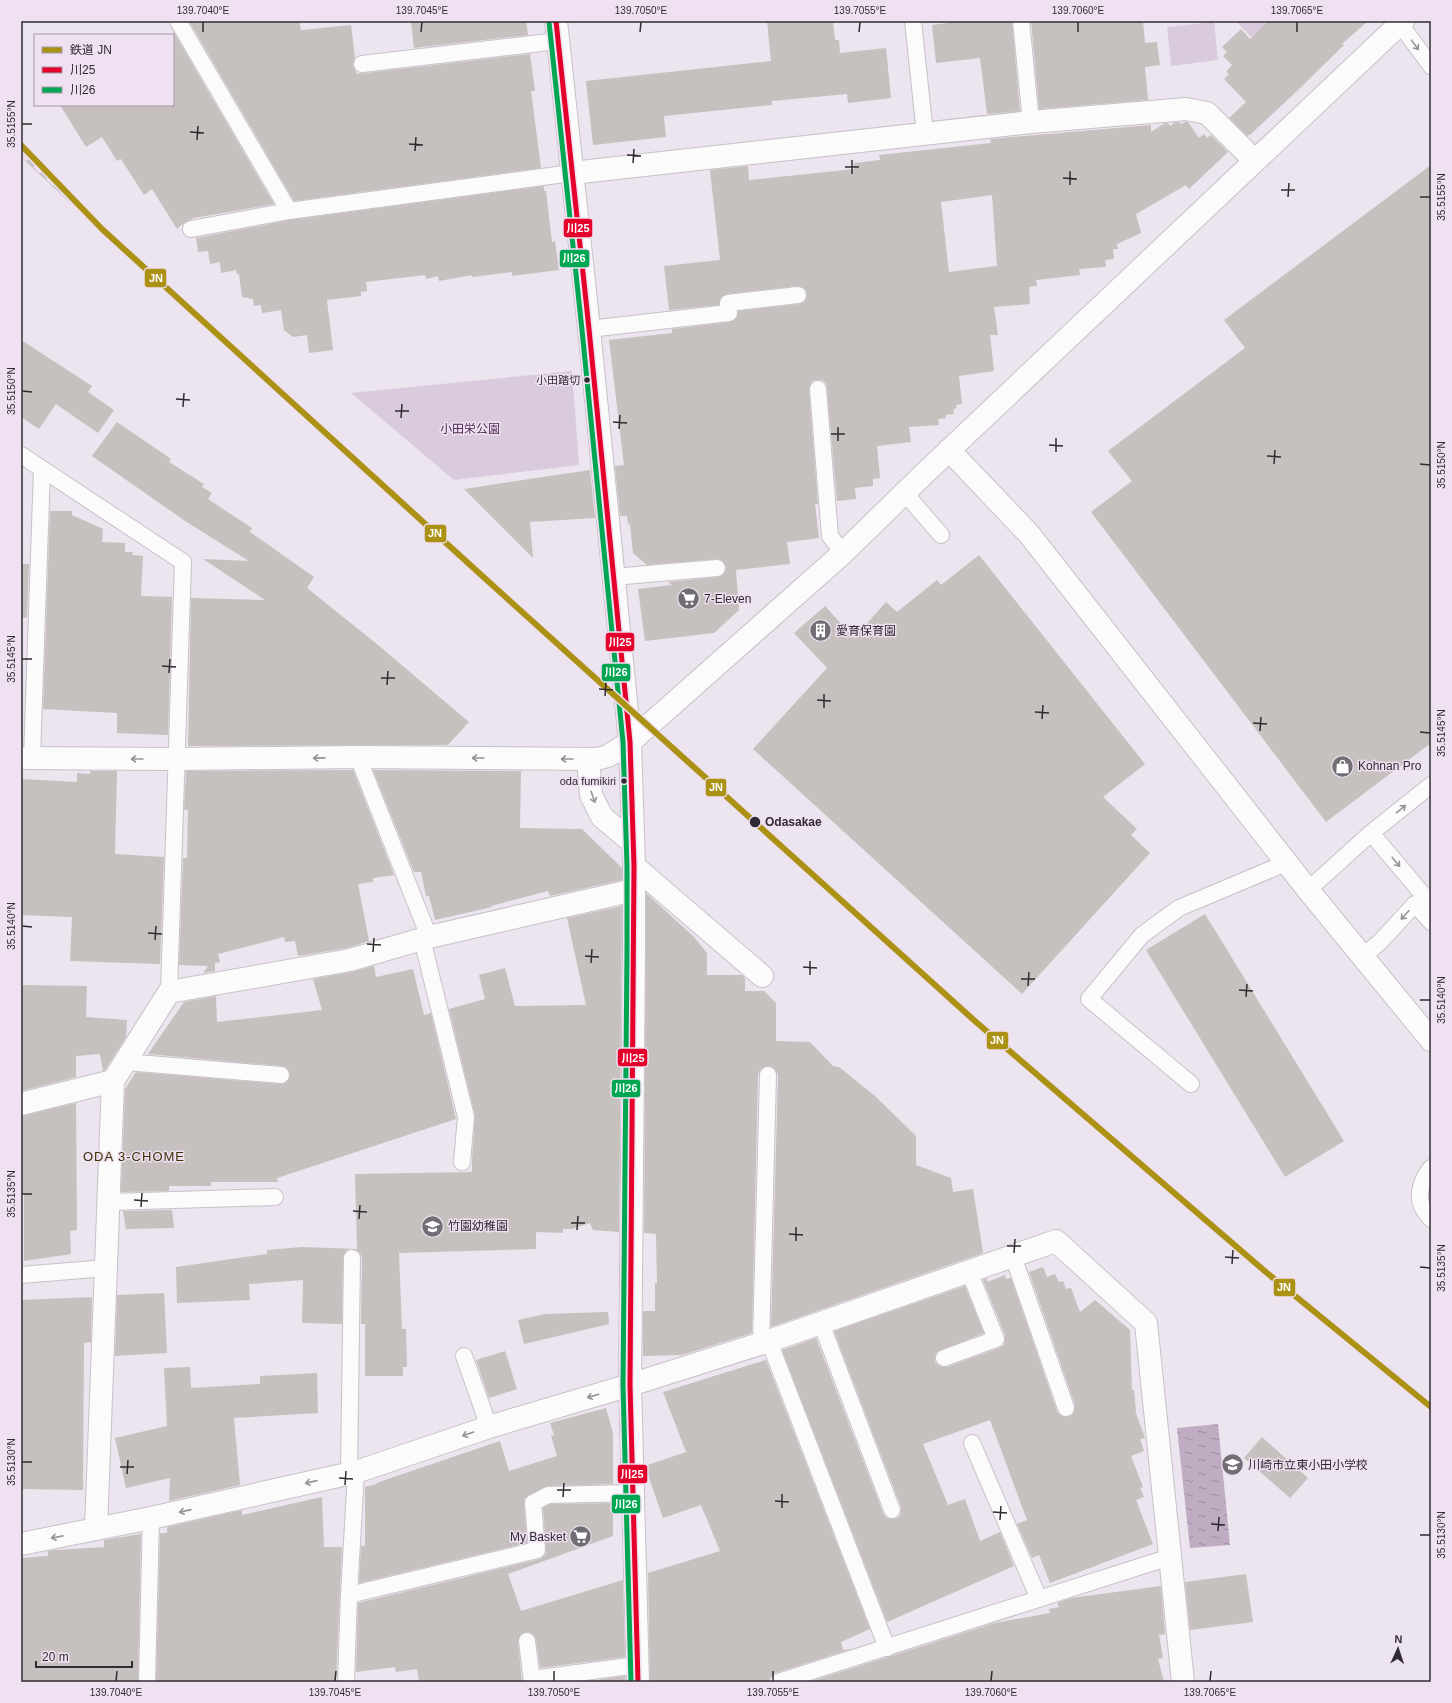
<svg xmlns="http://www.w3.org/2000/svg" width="1452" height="1703" viewBox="0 0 1452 1703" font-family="Arial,'Noto Sans JP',sans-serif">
<defs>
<pattern id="water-ripples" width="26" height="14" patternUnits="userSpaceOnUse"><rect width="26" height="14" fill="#bfacc3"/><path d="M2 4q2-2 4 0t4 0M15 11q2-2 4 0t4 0" fill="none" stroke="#9c8c9f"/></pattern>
</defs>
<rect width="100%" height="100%" fill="#ece4ee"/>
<g fill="#dacade">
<path d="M1236 21H1265L1264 23 1313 74 1299 87Z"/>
<path d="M1214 22 1218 60 1171 66 1167 27Z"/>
<path d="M572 371 579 465 454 480 351 393Z"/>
</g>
<path fill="url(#water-ripples)" d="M1218 1424 1230 1545 1190 1548 1177 1428Z"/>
<g fill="#c6c0be" fill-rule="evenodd">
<path d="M189 21H299L301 30 351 25 355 58 353 65 357 74 530 54 535 91H531L541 168 294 201Z"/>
<path d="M411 21H526L528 35 414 48Z"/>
<path d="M767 21H833L835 40H839L840 53 886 48 891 98 848 103 847 94 772 101V105L664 116 666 137 593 145 586 81 771 61Z"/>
<path d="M964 21H1012L1020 111 987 114 980 58 936 63 932 25Z"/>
<path d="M1031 21H1143L1145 43 1157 42 1160 65 1145 67 1148 100 1039 109Z"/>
<path d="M1268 21H1368L1342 44 1344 45 1298 90 1251 134 1247 136 1229 118 1246 102 1224 79 1229 74 1226 72 1232 65 1223 56 1227 52 1222 47 1241 29 1250 39Z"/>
<path d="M173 31 274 204 194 218 185 222 177 229 152 189 144 195 121 159 117 161 102 137 86 147 60 105H173Z"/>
<path d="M1175 122H1179L1181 124 1185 122H1188L1199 138 1204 134 1207 138 1211 135 1228 152 1189 189 1186 185 1136 214 1141 233 1117 244 1118 249H1113L1114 259 1105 260 1106 267 1079 269 1080 275 1036 280 1037 286 1029 287 1030 304 994 307 998 335H990L994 371 959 376 962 404 956 405 957 408 953 409 954 414 946 415V418L938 419 939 425 909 427 911 442 877 446 880 478 873 479V486L855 488 856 499 837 501 827 388 826 383 822 380H817L812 381 809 390 818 504H815L819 538 787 542 790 564 736 570 739 610 714 633 645 641 638 589 672 585 668 582 718 577 725 572 726 567 721 560 717 559 647 565 633 553 630 524 628 525 627 516H620L615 466 624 465 609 340 672 333V329L730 322 737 317 738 311 799 304 804 302 807 294 805 289 797 286 727 294 720 299 719 305 669 310 664 266 720 260 710 170 748 166 749 180 854 169V163L880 160 879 155 991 143 990 139 1151 125V132L1165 123H1168L1170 126ZM992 195 997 266 949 272 941 202Z"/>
<path d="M1431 165V743L1326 822 1091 512 1132 481 1108 451 1245 348 1224 320Z"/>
<path d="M544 186V191H546L552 242 555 241 559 270 512 276V272L472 277V275L439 281 438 276 426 279 425 275 366 282 367 291 361 292V296L327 300 333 350 309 353 307 335 293 337 284 330 281 310 262 313 261 305 254 306 253 299 242 297 239 274H237L236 270 221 273 220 262 210 264 208 251 198 252 196 238 290 220Z"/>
<path d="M21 340 92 386 88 392 114 410 98 433 56 404 39 429 21 417Z"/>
<path d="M117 422 171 459 169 462 204 484 202 487 212 493 208 499 252 528 250 532 314 577 307 588 378 645 469 722 448 745 188 746 191 598 265 600 203 559 249 561 185 521 92 456Z"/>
<path d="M590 470 595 518 530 522 533 558 464 489Z"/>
<path d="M50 511H72V515L103 529 102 542 125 543V552H133L132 555 143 556 141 596 172 597 168 735 117 733V713L43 709Z"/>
<path d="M979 555 1145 764 1103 797 1137 829 1131 835 1150 853 1022 994 753 749 827 668 794 633 825 606 854 638 886 602 897 612 937 580 941 585Z"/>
<path d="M21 564H29L27 618 21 617Z"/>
<path d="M353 770 394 875 373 878V882L358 884 369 941 347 948 298 956 295 941 285 942 284 937 218 954 220 962 215 963V971L203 973 208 966 179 965 183 858H187L188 810H184L186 771Z"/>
<path d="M373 770 521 771 520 828 582 829 622 868V880L550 896 548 891 491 906 492 907 435 920 429 896H426L421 872H414Z"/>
<path d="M90 771H117L115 854 164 857 160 964 70 961 72 917 21 915V779L77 782V773L90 774Z"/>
<path d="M646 893 694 937 707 953V975H742L745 978V991H764L776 1003V1041L810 1042 833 1066 839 1067 875 1096 916 1136V1165L951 1178 953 1192 973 1189 983 1253 771 1327 778 1075 773 1067 769 1066 764 1067 760 1070 758 1075 752 1333 682 1355 643 1356V1311H655V1283H657L656 1234 644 1233Z"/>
<path d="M622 906 619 1232 593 1230 590 1223 572 1229H563V1233L536 1232V1249L399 1253 402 1329H406L407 1367H403V1376H365V1324H361L362 1258 360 1253 356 1250 352 1249 347 1250 343 1257 342 1324 302 1323 303 1280 249 1284 250 1300 177 1303 176 1267 267 1254V1250L302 1247 357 1249 355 1174 472 1172V1160L475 1115 449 1009 485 999 479 975 505 968 515 1006 586 1005 567 918Z"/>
<path d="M1205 914 1344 1141 1285 1177 1146 950Z"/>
<path d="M374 966 376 977 413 969 424 1015 431 1013 456 1119 277 1178 278 1182H211V1186H169V1191L121 1192 125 1089 136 1072 280 1084 285 1083 290 1076 289 1071 282 1066 148 1054 184 1002 216 996 217 1022 322 1010 313 979 352 972Z"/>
<path d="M21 985 87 986 86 1017 127 1020 126 1037 105 1070 103 1071 100 1054 76 1056V1077L21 1091Z"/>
<path d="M76 1103 77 1230 70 1231 71 1254 24 1261V1193L21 1194V1116Z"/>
<path d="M172 1210 174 1228 126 1229 123 1211Z"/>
<path d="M1043 1267 1047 1277 1055 1274 1059 1282 1063 1281 1066 1289 1071 1288 1080 1312 1095 1300 1130 1330 1132 1390H1134L1136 1413 1145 1438 1140 1439 1144 1451 1131 1456 1143 1487 1140 1488 1144 1497 1136 1500 1153 1544 1050 1583 1039 1555 1032 1558 1017 1524 1027 1520 990 1420 923 1444 948 1505 965 1499 980 1541 1000 1532 1014 1566 887 1622 782 1350 816 1338 883 1513 886 1518 895 1519 900 1516 901 1507 834 1331 965 1286 984 1333 937 1352 935 1356V1362L942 1367H947L999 1348 1004 1345 1005 1335 983 1280 987 1278V1282L1005 1275 1006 1279 1011 1278 1057 1411 1060 1415 1069 1417 1073 1414 1075 1405 1029 1272Z"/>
<path d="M164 1293 167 1353 115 1356 117 1295Z"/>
<path d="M92 1297 91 1342 84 1343 83 1490 21 1489V1300Z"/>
<path d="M608 1312 609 1324 524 1344 518 1320 545 1314Z"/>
<path d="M505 1351 517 1389 489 1398 476 1360Z"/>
<path d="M766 1360 870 1629 841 1642 843 1650 851 1649 775 1673 771 1676 769 1682H650L648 1573 720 1551 701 1505 663 1518 645 1466 686 1452 663 1392Z"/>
<path d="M190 1367 191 1388 260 1384V1376L317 1373 318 1413 234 1418 240 1485 169 1501 170 1478 126 1488 115 1438 167 1426 164 1368Z"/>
<path d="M606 1408 613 1433V1484L548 1486 529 1495 524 1499V1504L527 1543 359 1583 361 1546H365V1487L377 1484 376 1483 500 1441 509 1471 557 1456 551 1436 554 1435 550 1423Z"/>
<path d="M1262 1437 1308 1478 1290 1498 1244 1458Z"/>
<path d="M322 1497 324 1547H342L336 1680 315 1682H156L160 1533H167V1527L242 1510V1515Z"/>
<path d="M613 1503V1536L508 1574 521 1611 623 1580 625 1657 540 1668 536 1639 534 1635 526 1632 521 1634 518 1642 522 1682H419L417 1669 396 1672 395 1667 356 1672 358 1603 540 1559 546 1554V1550L543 1508 550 1504Z"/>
<path d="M141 1534 138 1682H21V1558L48 1556V1551L57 1550 104 1547V1540Z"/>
<path d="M1246 1574 1253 1622 1190 1630 1185 1582Z"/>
<path d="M1161 1586 1165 1634 1159 1635 1163 1658 1158 1659 1164 1682H809L995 1623 1050 1613 1049 1609 1059 1607 1057 1603 1071 1598Z"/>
<path d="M625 1676 626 1682H581Z"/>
</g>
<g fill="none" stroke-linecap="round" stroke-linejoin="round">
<defs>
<g id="service">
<path d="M178 21 289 211 572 173"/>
<path d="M913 21 925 134"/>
<path d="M1021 21 1031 122"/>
<path d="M1400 24 1431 66"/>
<path d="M362 64 558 41"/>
<path d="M191 229 289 211"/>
<path d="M589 329 729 313 728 303 798 295"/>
<path d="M818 389 830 536 843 553"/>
<path d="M21 455 183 562 169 992"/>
<path d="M904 492 941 535"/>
<path d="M613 577 717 568"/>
<path d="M358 757 429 937"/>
<path d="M32 758 42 469"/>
<path d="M1371 833 1431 904"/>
<path d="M1308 890 1371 833 1431 785"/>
<path d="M422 939 466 1117 462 1162"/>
<path d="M1362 957 1380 942 1415 904 1431 922"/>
<path d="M126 1062 281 1075"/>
<path d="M1191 1084 1089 999 1142 935 1179 908 1286 863"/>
<path d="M1431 1168C1423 1177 1416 1194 1422 1206 1424 1211 1428 1215 1431 1219"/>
<path d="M109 1202 275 1197"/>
<path d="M1013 1256 1066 1408"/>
<path d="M21 1275 106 1268"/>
<path d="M821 1323 892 1510"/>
<path d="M769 1341 887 1648"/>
<path d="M761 1343 768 1075"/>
<path d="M464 1356 489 1427"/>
<path d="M944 1358 996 1339 969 1271"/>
<path d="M972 1443 1039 1599"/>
<path d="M349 1473 352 1258"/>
<path d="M349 1595 537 1550 533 1503 548 1495 633 1493"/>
<path d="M527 1641 532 1682"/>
<path d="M532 1679 637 1665"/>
<path d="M147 1682 151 1518"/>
<path d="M346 1682 349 1595 356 1472"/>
<path d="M778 1682 1170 1557"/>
</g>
<g id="minor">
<path d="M556 21 589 329 630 742 634 866V953L630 1385 638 1682"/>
<path d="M572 173 1031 122 1186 109 1207 113 1254 160"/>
<path d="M949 450 1029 534 1308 890 1431 1040"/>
<path d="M21 758 176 759 358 757 597 759 608 756 630 742"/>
<path d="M588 759 591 795 602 817 632 842"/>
<path d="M634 866 762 976"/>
<path d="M21 1104 113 1081"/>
<path d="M96 1529 113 1081 169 992 350 960 429 937 634 890"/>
<path d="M21 1544 151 1518 356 1472 489 1427 630 1385 769 1341 1056 1241 1146 1323 1183 1682"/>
</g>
<path id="tertiary" d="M630 742 843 553 925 473 1403 21"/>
</defs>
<use href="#service" stroke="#c7c1c8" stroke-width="18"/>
<use href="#minor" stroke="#c7c1c8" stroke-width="24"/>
<use href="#tertiary" stroke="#c7c1c8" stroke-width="24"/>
<use href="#service" stroke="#fcfbfc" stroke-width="16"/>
<use href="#minor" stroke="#fcfbfc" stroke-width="22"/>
<use href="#tertiary" stroke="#fcfbfc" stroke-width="22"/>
<defs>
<path id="rail" d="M21 154 102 229"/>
</defs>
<use href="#rail" stroke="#c8c5c9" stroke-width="4.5"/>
<use href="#rail" stroke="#efe0f2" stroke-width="3" stroke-dasharray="9" stroke-linecap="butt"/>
<defs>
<path id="bus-1" d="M556 21 589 329 630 742 634 866 630 1385 638 1682"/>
<path id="bus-2" d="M549 22 582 330 623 742 627 866V953L623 1385 631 1682"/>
</defs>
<use href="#bus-1" stroke="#efe0f2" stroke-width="8"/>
<use href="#bus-2" stroke="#efe0f2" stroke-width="8"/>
<use href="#bus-1" stroke="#e4002b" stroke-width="5"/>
<use href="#bus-2" stroke="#00a651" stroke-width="5"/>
<defs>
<path id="rail-1" d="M21 145 102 229 479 573 976 1022 1267 1273 1431 1407"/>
</defs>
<use href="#rail-1" stroke="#efe0f2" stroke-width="9"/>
<use href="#rail-1" stroke="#ac9214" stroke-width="6"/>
</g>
<defs><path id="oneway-shaft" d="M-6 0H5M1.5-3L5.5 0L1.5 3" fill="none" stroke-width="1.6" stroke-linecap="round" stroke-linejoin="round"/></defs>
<g stroke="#969397">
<use href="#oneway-shaft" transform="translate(1415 45) rotate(54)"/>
<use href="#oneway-shaft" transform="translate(319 758) rotate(179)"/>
<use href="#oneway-shaft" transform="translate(478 758) rotate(-180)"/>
<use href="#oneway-shaft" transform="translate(137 759) rotate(-180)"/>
<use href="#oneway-shaft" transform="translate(567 759) rotate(180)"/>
<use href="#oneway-shaft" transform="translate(593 797) rotate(71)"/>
<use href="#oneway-shaft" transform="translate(1401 809) rotate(-39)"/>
<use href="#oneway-shaft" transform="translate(1396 862) rotate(50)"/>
<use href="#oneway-shaft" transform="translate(1405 915) rotate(132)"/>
<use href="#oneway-shaft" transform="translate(593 1396) rotate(164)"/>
<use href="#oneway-shaft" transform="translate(468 1434) rotate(161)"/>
<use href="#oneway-shaft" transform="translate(311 1482) rotate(167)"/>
<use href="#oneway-shaft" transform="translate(185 1511) rotate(167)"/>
<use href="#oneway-shaft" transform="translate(57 1537) rotate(169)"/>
</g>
<path fill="none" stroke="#302b32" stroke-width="1.5" d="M203 32V22M421 32 422 22M640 32 641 22M859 32 860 22M1078 32V22M1297 32V22M22 124H32M190 132 204 133M197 140 198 126M409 144 423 145M415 151 416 137M627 155 641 156M633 163 634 149M845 167H859M852 174V160M1063 178 1077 179M1070 185V171M1281 190H1295M1288 197 1289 183M1420 197H1430M22 391 32 392M176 399 190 400M183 407 184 393M395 411H409M401 418 402 404M613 422 627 423M619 429 620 415M831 434H845M838 441V427M1049 445 1063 446M1056 452V438M1267 456 1281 457M1274 464 1275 450M1420 464 1430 465M22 659H32M162 666 176 667M169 673 170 659M381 678H395M387 685 388 671M599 689 613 690M605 696 606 682M817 700 831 701M824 708V694M1035 712 1049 713M1042 719 1043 705M1253 723 1267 724M1260 731 1261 717M1420 732 1430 733M22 926 32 927M148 933 162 934M155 940 156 926M367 944 381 945M373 952 374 938M585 956 599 957M591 963 592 949M803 967 817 968M810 975V961M1021 979H1035M1028 986 1029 972M1239 990 1253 991M1246 997 1247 984M1420 1000H1430M22 1194H32M134 1200 148 1201M141 1207 142 1193M353 1211 367 1212M359 1219 360 1205M571 1223H585M577 1230 578 1216M789 1234 803 1235M796 1241V1227M1007 1246H1021M1014 1253 1015 1239M1225 1257 1239 1258M1232 1264 1233 1250M1420 1267 1430 1268M22 1462H32M120 1467H134M127 1474 128 1460M339 1478 353 1479M345 1485 346 1471M557 1490H571M563 1497 564 1483M775 1501 789 1502M782 1508V1494M993 1512 1007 1513M1000 1520 1001 1506M1211 1524 1225 1525M1218 1531 1219 1517M1420 1535H1430M116 1681 117 1671M335 1681 336 1671M554 1681V1671M773 1681V1671M991 1681 992 1671M1210 1681 1211 1671"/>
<defs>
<symbol id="supermarket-disc" viewBox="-11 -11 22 22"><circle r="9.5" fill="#726c74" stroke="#efe0f2"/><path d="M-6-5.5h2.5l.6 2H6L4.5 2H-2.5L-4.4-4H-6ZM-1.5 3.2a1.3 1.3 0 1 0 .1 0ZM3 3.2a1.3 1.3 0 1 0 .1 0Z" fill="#fff"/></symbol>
<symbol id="building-disc" viewBox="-11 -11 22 22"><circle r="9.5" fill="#726c74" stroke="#efe0f2"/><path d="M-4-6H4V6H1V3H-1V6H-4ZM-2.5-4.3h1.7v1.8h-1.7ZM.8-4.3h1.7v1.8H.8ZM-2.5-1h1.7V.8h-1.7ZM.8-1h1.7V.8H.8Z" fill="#fff"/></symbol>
<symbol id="shop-disc" viewBox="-11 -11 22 22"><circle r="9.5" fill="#726c74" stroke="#efe0f2"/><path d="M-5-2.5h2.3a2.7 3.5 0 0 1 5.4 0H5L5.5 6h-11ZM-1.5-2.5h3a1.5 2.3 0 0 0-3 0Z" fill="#fff"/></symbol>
<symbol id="school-disc" viewBox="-11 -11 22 22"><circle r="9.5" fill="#726c74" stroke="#efe0f2"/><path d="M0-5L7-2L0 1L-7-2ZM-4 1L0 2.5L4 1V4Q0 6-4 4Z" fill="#fff"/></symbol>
</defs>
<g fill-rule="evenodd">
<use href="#supermarket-disc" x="676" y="586" width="25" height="25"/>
<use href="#building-disc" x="808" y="618" width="25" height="25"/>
<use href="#shop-disc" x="1330" y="754" width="25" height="25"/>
<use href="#school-disc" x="420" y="1214" width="25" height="25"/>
<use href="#school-disc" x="1220" y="1452" width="25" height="25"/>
<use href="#supermarket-disc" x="568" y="1524" width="25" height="25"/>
</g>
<g fill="#302b32" stroke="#efe0f2" stroke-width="1.5">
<circle cx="587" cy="380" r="3.5"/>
<circle cx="624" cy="781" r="3.5"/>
<circle cx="755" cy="822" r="6"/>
</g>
<g text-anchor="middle" stroke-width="3" stroke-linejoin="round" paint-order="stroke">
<g font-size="11" fill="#302b32" stroke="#efe0f2" text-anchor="end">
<text x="580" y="384">小田踏切</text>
<text x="616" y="785">oda fumikiri</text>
</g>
<g font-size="12" fill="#4f2d56" stroke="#efe0f2">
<text x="470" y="433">小田栄公園</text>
</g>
<g font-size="12" fill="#302b32" stroke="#efe0f2" text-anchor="start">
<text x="704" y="603">7-Eleven</text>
<text x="836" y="635">愛育保育園</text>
<text x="1358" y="770">Kohnan Pro</text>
<text x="448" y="1230">竹園幼稚園</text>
<text x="1248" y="1469">川崎市立東小田小学校</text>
<text x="566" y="1541" text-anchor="end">My Basket</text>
</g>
<g font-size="12" font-weight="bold" fill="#302b32" stroke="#efe0f2" text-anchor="start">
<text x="765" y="826">Odasakae</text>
</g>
<g font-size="13" letter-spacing="1" fill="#3c3206" stroke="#efe0f2">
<text x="134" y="1161">ODA 3-CHOME</text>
</g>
</g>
<g stroke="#efe0f2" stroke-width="1.5">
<rect x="563" y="218" width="30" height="20" rx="4" fill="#e4002b"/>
<rect x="559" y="249" width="31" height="19" rx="4" fill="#00a651"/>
<rect x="144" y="268" width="23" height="20" rx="4" fill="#ac9214"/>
<rect x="424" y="524" width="23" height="19" rx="4" fill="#ac9214"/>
<rect x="605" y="632" width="30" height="20" rx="4" fill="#e4002b"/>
<rect x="601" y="663" width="30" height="19" rx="4" fill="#00a651"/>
<rect x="705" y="778" width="22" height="19" rx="4" fill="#ac9214"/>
<rect x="986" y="1031" width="23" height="19" rx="4" fill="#ac9214"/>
<rect x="617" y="1048" width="31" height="19" rx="4" fill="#e4002b"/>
<rect x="611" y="1079" width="30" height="19" rx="4" fill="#00a651"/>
<rect x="1273" y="1278" width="23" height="19" rx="4" fill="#ac9214"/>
<rect x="617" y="1464" width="31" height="20" rx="4" fill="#e4002b"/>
<rect x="611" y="1494" width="30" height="20" rx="4" fill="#00a651"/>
</g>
<g font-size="11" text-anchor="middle" font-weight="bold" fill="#fff">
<text x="578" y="232">川25</text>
<text x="574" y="262">川26</text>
<text x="156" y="282">JN</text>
<text x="435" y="537">JN</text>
<text x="620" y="646">川25</text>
<text x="616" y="676">川26</text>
<text x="716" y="791">JN</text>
<text x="997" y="1044">JN</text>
<text x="633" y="1062">川25</text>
<text x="626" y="1092">川26</text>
<text x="1284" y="1291">JN</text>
<text x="632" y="1478">川25</text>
<text x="626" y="1508">川26</text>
</g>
<rect width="1452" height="1703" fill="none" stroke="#efe0f2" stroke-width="44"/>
<rect x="34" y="34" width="140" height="72" fill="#efe0f2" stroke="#a398a5"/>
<rect x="42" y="47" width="20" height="6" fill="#ac9214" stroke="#a398a5"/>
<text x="70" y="54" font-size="12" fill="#302b32">鉄道 JN</text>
<rect x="42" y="67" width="20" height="6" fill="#e4002b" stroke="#a398a5"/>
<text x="70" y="74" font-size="12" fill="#302b32">川25</text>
<rect x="42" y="87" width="20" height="6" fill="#00a651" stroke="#a398a5"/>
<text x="70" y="94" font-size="12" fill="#302b32">川26</text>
<g transform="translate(1398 1649) rotate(3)" stroke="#efe0f2" stroke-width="3" paint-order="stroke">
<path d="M0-3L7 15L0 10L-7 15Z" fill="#302b32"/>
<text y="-6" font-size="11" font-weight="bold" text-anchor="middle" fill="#302b32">N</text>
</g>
<path d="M36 1661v6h96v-6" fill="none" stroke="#302b32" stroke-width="2"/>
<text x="42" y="1661" font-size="12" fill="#302b32" stroke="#efe0f2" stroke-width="3" paint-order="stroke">20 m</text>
<rect x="22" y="22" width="1408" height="1659" fill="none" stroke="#302b32" stroke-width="1.5"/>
<g font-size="10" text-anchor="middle" fill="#302b32">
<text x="203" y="14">139.7040°E</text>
<text x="422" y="14">139.7045°E</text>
<text x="641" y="14">139.7050°E</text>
<text x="860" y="14">139.7055°E</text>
<text x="1078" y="14">139.7060°E</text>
<text x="1297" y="14">139.7065°E</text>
<text transform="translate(11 124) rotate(-90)" y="4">35.5155°N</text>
<text transform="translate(1441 197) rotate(-90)" y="4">35.5155°N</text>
<text transform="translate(11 391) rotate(-90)" y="4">35.5150°N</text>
<text transform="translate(1441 465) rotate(-90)" y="4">35.5150°N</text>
<text transform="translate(11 659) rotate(-90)" y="4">35.5145°N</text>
<text transform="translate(1441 733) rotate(-90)" y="4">35.5145°N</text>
<text transform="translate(11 926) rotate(-90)" y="4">35.5140°N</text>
<text transform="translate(1441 1000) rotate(-90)" y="4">35.5140°N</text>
<text transform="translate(11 1194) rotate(-90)" y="4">35.5135°N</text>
<text transform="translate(1441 1268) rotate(-90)" y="4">35.5135°N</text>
<text transform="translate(11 1462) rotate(-90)" y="4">35.5130°N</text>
<text transform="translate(1441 1535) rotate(-90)" y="4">35.5130°N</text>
<text x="116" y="1696">139.7040°E</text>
<text x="335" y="1696">139.7045°E</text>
<text x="554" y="1696">139.7050°E</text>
<text x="773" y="1696">139.7055°E</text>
<text x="991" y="1696">139.7060°E</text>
<text x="1210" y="1696">139.7065°E</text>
</g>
</svg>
